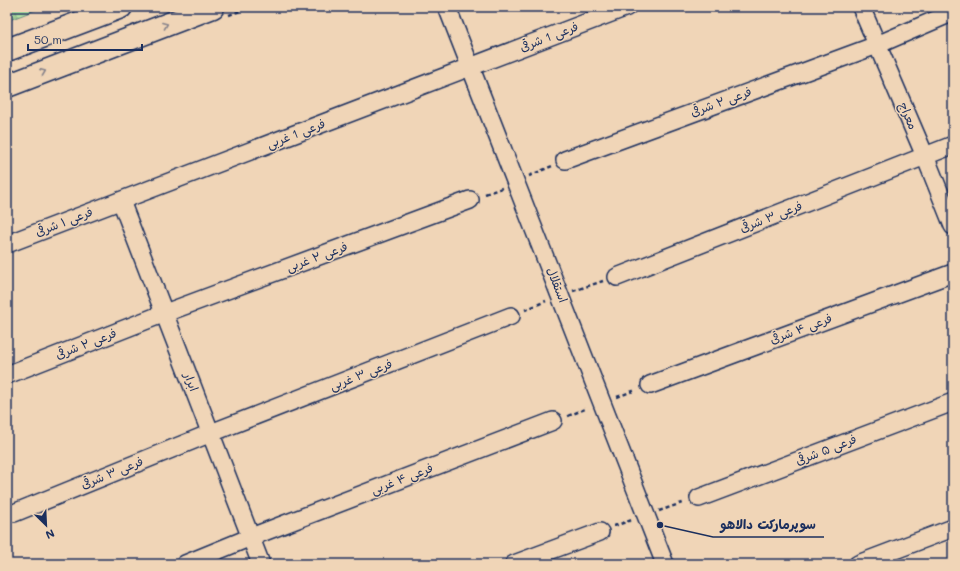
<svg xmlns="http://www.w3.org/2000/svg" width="960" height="571" viewBox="0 0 960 571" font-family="Mali,'Playpen Sans Arabic',sans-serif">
<defs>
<pattern id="forest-firs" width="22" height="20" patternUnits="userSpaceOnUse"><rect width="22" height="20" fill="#b5e6a6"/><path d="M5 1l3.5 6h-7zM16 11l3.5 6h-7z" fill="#9bc691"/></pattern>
</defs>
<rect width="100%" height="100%" fill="#f0d5b7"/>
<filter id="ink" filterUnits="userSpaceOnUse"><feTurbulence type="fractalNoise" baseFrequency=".025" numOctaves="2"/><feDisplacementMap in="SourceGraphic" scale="8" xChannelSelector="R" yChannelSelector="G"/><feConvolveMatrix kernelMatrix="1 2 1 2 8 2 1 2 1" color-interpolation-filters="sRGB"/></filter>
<g filter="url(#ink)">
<path fill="url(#forest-firs)" stroke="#688a82" d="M7 7H43L7 21Z"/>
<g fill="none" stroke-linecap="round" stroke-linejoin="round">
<defs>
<g id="street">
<path d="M447 7 665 564"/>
<path d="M861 7 925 156 953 226"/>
<path d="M565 160 877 45 949 14"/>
<path d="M121 201 261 564"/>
<path d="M7 244 627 7"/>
<path d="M617 277 953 145"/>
<path d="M7 375 165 313 470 200"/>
<path d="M650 385 953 273"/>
<path d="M699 498 953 402"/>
<path d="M14 513 211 433 511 316"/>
<path d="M185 564 251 537 553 421"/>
<path d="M514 564 600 532"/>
<path d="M858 564 953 528"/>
</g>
<g id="secondary">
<path d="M7 50 121 7"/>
<path d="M7 86 213 7"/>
</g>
</defs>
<use href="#street" stroke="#1b2f5e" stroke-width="20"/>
<use href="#secondary" stroke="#1b2f5e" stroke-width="25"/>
<g stroke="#1b2f5e" stroke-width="2.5" stroke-dasharray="4 3" stroke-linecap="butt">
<path d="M229 15 251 7"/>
<path d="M529 176 552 166"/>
<path d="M485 194 502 188"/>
<path d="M573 291 603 281"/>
<path d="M525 310 546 301"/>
<path d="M617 397 636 390"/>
<path d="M568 416 587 408"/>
<path d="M659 511 685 502"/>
<path d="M614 526 632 520"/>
</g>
<use href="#street" stroke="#f0d5b7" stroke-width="17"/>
<use href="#secondary" stroke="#f0d5b7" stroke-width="22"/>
</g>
<defs><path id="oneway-chevron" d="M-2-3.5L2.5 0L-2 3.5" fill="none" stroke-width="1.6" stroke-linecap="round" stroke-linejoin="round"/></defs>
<g stroke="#86828a">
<use href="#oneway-chevron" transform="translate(165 25) rotate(-21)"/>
<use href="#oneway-chevron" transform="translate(43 72) rotate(-21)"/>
</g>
</g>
<g text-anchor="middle" stroke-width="3" stroke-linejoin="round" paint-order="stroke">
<g font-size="12" fill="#1b2f5e" stroke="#f0d5b7">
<text transform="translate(549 37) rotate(-21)" y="4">فرعی 1 شرقی</text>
<text transform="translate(721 102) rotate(-20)" y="4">فرعی ۲ شرقی</text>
<text transform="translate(908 116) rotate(67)" y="4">معراج</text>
<text transform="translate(296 134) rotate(-21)" y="4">فرعی 1 غربی</text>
<text transform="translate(771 217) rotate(-21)" y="4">فرعی ۳ شرقی</text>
<text transform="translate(64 222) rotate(-21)" y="4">فرعی ۱ شرقی</text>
<text transform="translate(317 257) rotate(-20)" y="4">فرعی ۲ غربی</text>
<text transform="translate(557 285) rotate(69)" y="4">استقلال</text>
<text transform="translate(801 329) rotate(-20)" y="4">فرعی ۴ شرقی</text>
<text transform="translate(86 344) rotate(-21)" y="4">فرعی ۲ شرقی</text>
<text transform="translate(361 375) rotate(-21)" y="4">فرعی ۳ غربی</text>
<text transform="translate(191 382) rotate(69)" y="4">ابرار</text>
<text transform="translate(826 450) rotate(-21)" y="4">فرعی ۵ شرقی</text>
<text transform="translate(112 473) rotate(-22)" y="4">فرعی ۳ شرقی</text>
<text transform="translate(402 479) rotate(-21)" y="4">فرعی ۴ غربی</text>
</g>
</g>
<path fill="none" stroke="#1b2f5e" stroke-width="1.5" d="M660 525L713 537H824"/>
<circle fill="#1b2f5e" stroke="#f0d5b7" stroke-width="1.5" cx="660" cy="525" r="4"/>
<g font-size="13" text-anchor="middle" font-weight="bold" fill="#1b2f5e" stroke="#f0d5b7" stroke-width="3" stroke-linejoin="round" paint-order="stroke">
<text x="768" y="529">سوپرمارکت دالاهو</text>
</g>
<rect width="960" height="571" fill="none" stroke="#f0d5b7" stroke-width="24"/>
<rect x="12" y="12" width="936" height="547" fill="none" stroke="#1b2f5e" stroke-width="1.5" filter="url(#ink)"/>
<g transform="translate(46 525) rotate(156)" stroke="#f0d5b7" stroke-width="3" paint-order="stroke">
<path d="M0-3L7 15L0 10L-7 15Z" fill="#1b2f5e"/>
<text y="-6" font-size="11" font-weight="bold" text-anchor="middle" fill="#1b2f5e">N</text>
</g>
<path d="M28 44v6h114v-6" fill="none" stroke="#1b2f5e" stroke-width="2"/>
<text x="34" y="44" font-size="12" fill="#1b2f5e" stroke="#f0d5b7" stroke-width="3" paint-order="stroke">50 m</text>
</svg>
